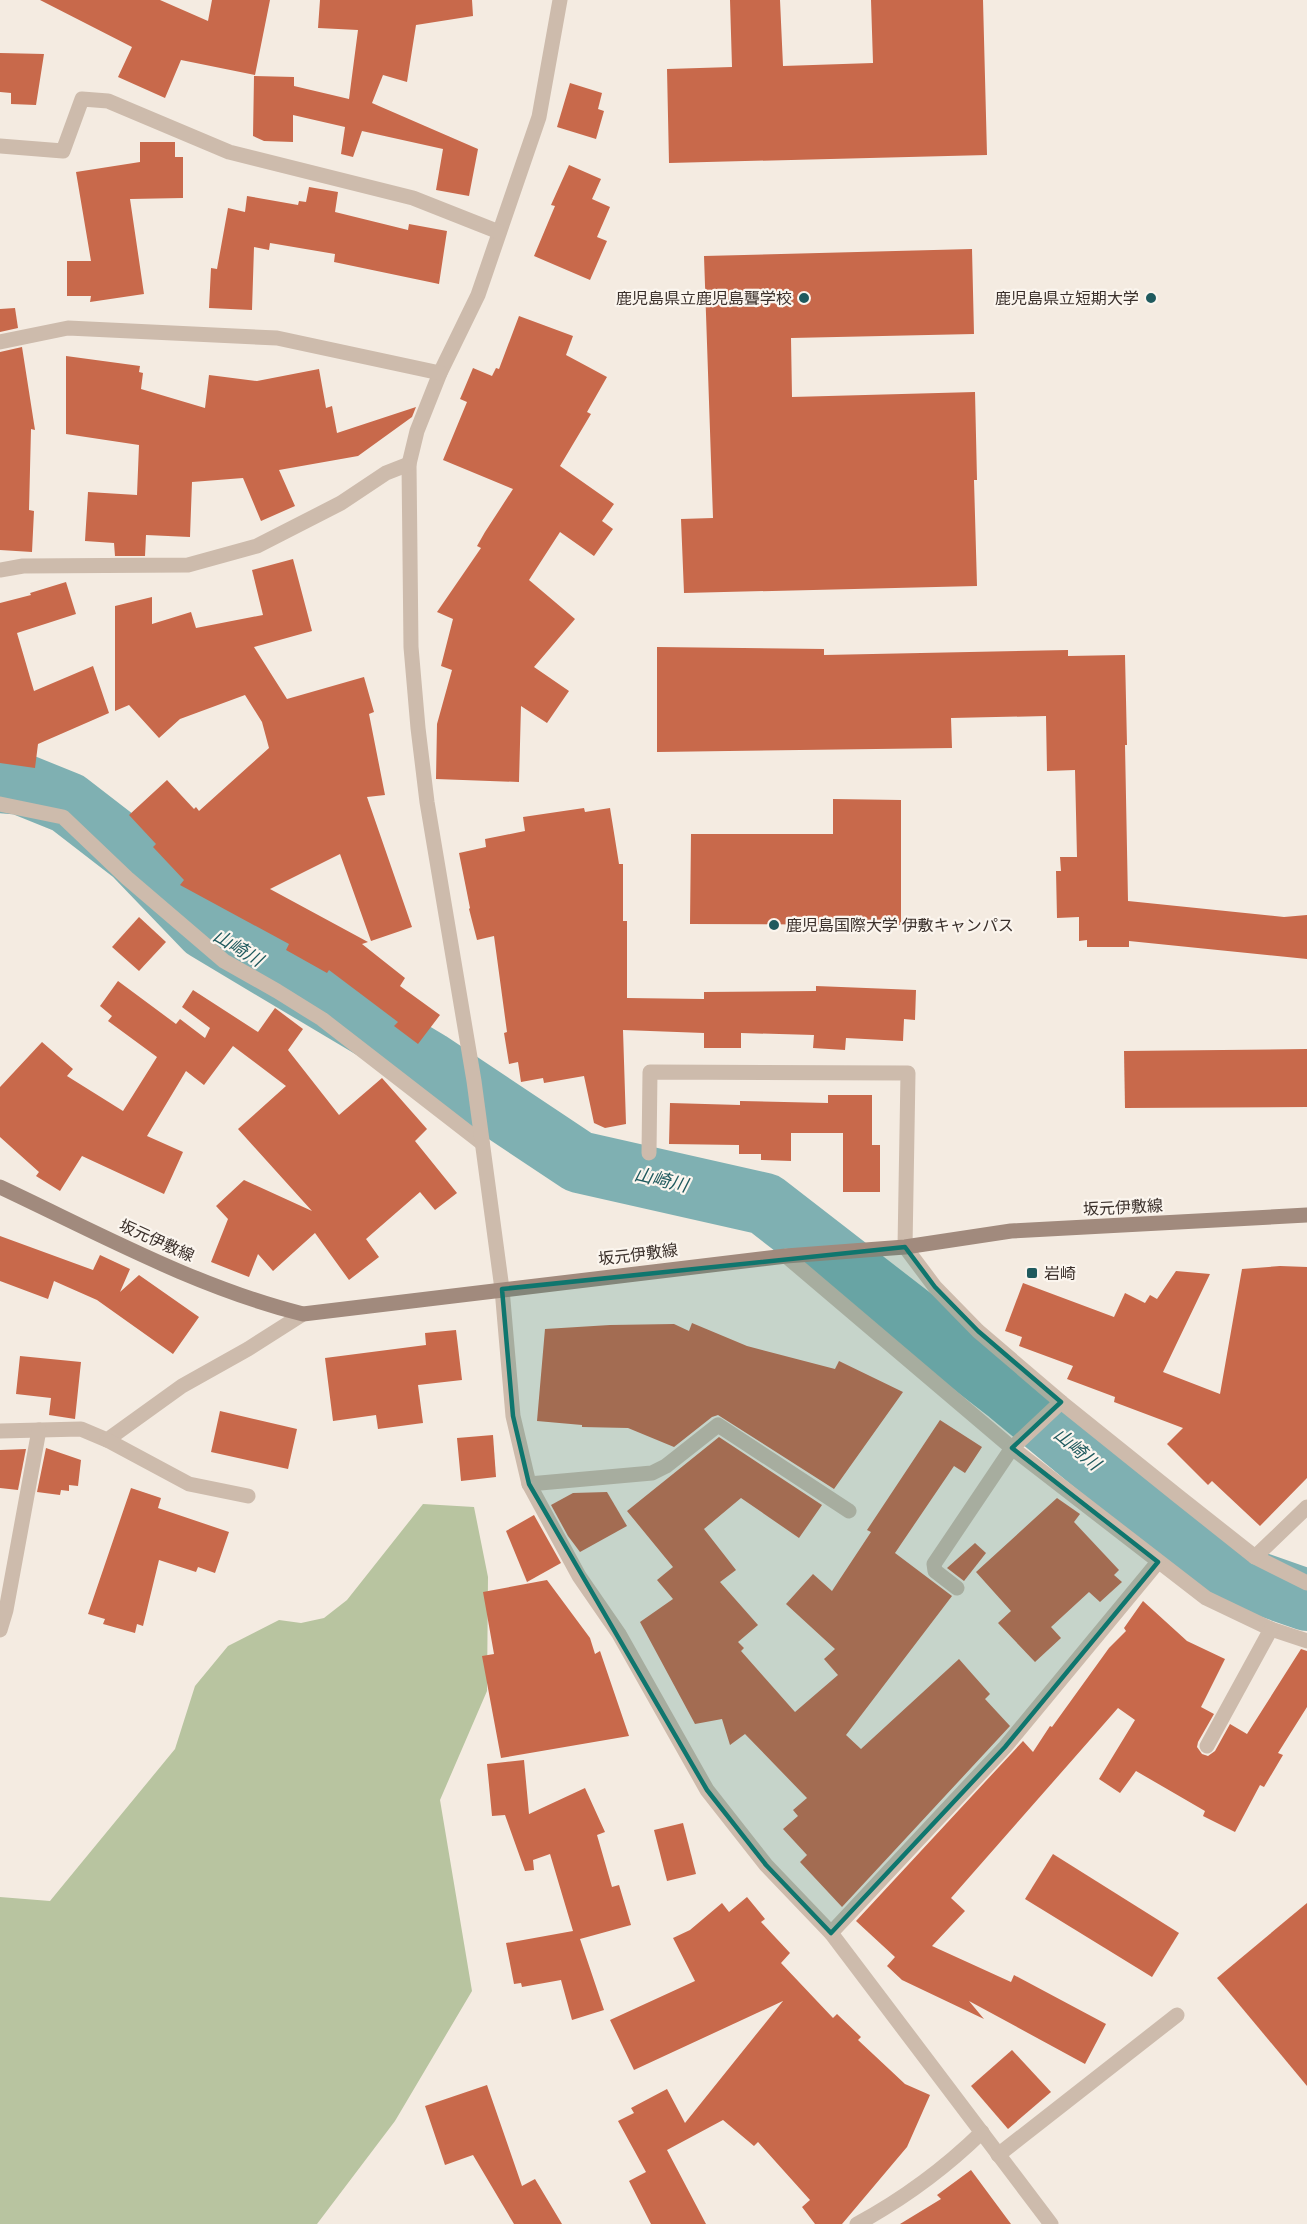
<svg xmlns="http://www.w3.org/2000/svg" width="1307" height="2224" viewBox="0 0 1307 2224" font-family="'Archivo Narrow','Noto Sans JP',sans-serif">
<rect width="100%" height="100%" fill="#f4ebe1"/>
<path fill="#b8c4a0" d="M423 1504 474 1507 488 1577 487 1691 440 1800 472 1991 395 2121 317 2224H0V1897L50 1901 175 1749 195 1686 228 1646 279 1620 301 1623 324 1618 347 1600Z"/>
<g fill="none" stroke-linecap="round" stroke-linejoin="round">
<path stroke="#7fb0b2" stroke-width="62" d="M0 782 21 784 68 803 134 854 206 929 429 1062 579 1162 765 1204 1009 1393 1224 1571 1307 1600"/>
</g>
<g fill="#c8694b">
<path d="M40 0H160L208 21 212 0H270L255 75 181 60 165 98 118 77 132 47Z"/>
<path d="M320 0H472L473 16 416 25 407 82 383 75 372 103 478 149 469 196 436 190 443 149 362 131 353 157 341 154 345 127 293 115V142L264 141 253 136 254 76 294 77V86L349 99 358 30 318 28Z"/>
<path d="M730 0H780L783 66 873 63 871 0H983L987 155 669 163 667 69 732 67Z"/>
<path d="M0 53 44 54 36 105 11 104V93L0 92Z"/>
<path d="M570 83 602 93 598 109 604 111 596 139 557 127Z"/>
<path d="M140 142H175V157H183V198L130 199 144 294 90 302 91 296H67V261H91L76 172 140 162Z"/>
<path d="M569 165 601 179 592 199 610 207 597 237 607 241 590 280 534 256 555 206 551 205Z"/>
<path d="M309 187 338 192 335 212 408 230 409 224 447 231 439 284 334 262 335 254 270 243 269 250 254 247 252 310 209 308 211 268 217 269 228 208 245 212 247 196 298 205 299 201 306 202Z"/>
<path d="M972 249 974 334 791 338 792 397 975 392 977 480H974L977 586 684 593 681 519 713 518 704 256Z"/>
<path d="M15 308 18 328 0 332V309Z"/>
<path d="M519 316 573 336 566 355 607 377 587 412 591 414 560 466 614 504 602 521 613 529 594 556 560 532 529 580 575 619 534 667 569 691 547 723 521 706 519 782 436 779 437 724 452 670 441 666 453 619 437 612 481 548 477 546 485 532 513 489 443 460 467 402 460 399 473 368 492 376 496 368 499 369Z"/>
<path d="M22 347 35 430 31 429 29 510 34 511 32 552 0 550V352Z"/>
<path d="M66 356 140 366 139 372 143 373 141 389 205 408 209 375 257 381 319 369 326 408 332 406 337 433 416 407 412 417 358 456 279 470 295 506 261 521 243 478 192 482 190 537 146 535 145 556H115L114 543 85 541 88 492 137 495 139 445 66 434Z"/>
<path d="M293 559 312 631 254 647 287 699 364 677 374 712 369 714 385 795 367 797 412 927 371 941 340 854 270 889 368 942 362 944 405 978 400 986 440 1015 418 1044 394 1026 398 1022 329 970 327 973 286 950 289 944 180 885 184 880 153 847 156 844 129 815 167 780 194 809 196 807 199 811 269 748 262 722 245 695 180 719 159 738 129 705 115 711V606L152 597V624L191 612 196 628 263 615 252 570Z"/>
<path d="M66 582 76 614 17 633 34 691 93 666 109 713 38 744 35 768 0 763V603L31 595 30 593Z"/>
<path d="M657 647 824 649V655L1068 650V656L1125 655 1127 745H1125L1128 901 1284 917 1307 915V959L1129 941V947H1087V940L1079 941V917L1057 918 1056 871H1061L1060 857H1077L1075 770 1047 771 1046 716 951 718 952 748 657 752Z"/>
<path d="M833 799 901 800V925L690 924 691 834H833Z"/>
<path d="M584 808 585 812 610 808 619 864H623V921H627V998L704 999V992L816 991V986L916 990 915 1020 904 1019 903 1041 846 1038 845 1050 813 1048 814 1035 741 1033V1048H704V1033L623 1030 626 1124 605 1128 594 1123 584 1076 544 1083 543 1078 521 1082 518 1062 509 1064 504 1033 507 1032 494 936 477 940 469 909 470 908 459 853 486 847 485 839 525 831 523 817Z"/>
<path d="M139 917 166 942 139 971 112 947Z"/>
<path d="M118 981 176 1024 180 1019 205 1038 210 1028 182 1007 193 990 258 1032 275 1008 303 1029 288 1050 339 1115 382 1078 427 1129 415 1141 457 1193 435 1210 420 1192 366 1239 379 1257 349 1280 315 1233 273 1271 258 1254 249 1277 211 1262 228 1219 216 1206 244 1180 312 1211 238 1129 286 1086 233 1046 204 1085 186 1071 147 1136 183 1152 164 1194 82 1156 60 1191 36 1176 39 1172 0 1137V1087L42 1042 73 1069 67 1076 123 1111 157 1057 108 1021 112 1016 100 1006Z"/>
<path d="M1307 1049V1107L1125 1108 1124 1051Z"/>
<path d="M828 1095H872V1145H880V1192H843V1133H791V1161L761 1160V1154H739V1145L669 1144 670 1103 740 1105V1101L828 1103Z"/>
<path d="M0 1236 93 1270 100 1255 130 1269 120 1292 139 1275 199 1317 173 1354 97 1300 54 1281 48 1299 0 1281Z"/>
<path d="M1280 1266 1307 1267V1478L1260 1526 1212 1481 1208 1485 1167 1444 1183 1428 1114 1402 1115 1397 1067 1379 1073 1366 1019 1346 1022 1337 1005 1331 1023 1283 1114 1317 1125 1293 1145 1303 1150 1295 1157 1299 1176 1271 1210 1274 1163 1372 1220 1394 1242 1269Z"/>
<path d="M692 1323 747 1346 835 1369 839 1361 903 1392 834 1489 718 1415 712 1417 674 1447 628 1428 582 1427V1425L537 1421 545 1329 610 1325 674 1324 689 1331Z"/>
<path d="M456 1330 462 1380 418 1385 423 1423 378 1429 376 1415 333 1421 325 1358 426 1345 425 1333Z"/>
<path d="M20 1356 81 1362 75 1419 49 1415 51 1398 16 1394Z"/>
<path d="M220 1411 297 1429 288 1469 211 1452Z"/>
<path d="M940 1420 982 1447 965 1473 954 1466 895 1553 952 1596 846 1735 861 1749 959 1659 990 1694 985 1699 1010 1726 842 1907 800 1862 807 1855 783 1829 798 1816 793 1810 807 1798 745 1734 730 1745 722 1719 695 1724 640 1622 673 1599 657 1580 673 1567 627 1511 719 1437 822 1505 799 1538 741 1498 704 1529 736 1570 720 1582 758 1625 738 1642 744 1648 741 1651 795 1712 838 1675 824 1659 835 1649 786 1604 813 1574 832 1591 871 1532 867 1530Z"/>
<path d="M493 1435 496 1477 461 1481 457 1438Z"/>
<path d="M46 1448 81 1460 78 1486 69 1485V1491L61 1490 60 1495 37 1492Z"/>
<path d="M26 1449 18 1490 0 1488V1450Z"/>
<path d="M131 1488 161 1498 158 1508 229 1532 215 1573 198 1567 196 1572 159 1560 143 1626 137 1624 135 1633 103 1624 105 1619 88 1614Z"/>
<path d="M607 1492 627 1526 580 1552 568 1536 551 1505 573 1493Z"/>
<path d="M1057 1498 1080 1514 1074 1522 1119 1570 1114 1575 1122 1582 1100 1602 1089 1592 1051 1627 1061 1638 1035 1662 998 1623 1011 1611 976 1572Z"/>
<path d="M534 1515 561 1563 527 1582 506 1531Z"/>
<path d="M975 1543 986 1553 964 1581 947 1568Z"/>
<path d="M547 1580 590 1638 595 1654 600 1651 629 1736 501 1758 482 1656 494 1654 483 1592Z"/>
<path d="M1143 1601 1187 1641 1225 1659 1201 1707 1214 1714 1198 1742 1197 1747 1202 1754 1208 1756 1215 1751 1230 1724 1247 1734 1301 1649 1307 1651V1707L1278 1753 1283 1755 1264 1787 1260 1785 1235 1832 1203 1816 1205 1811 1136 1771 1120 1793 1099 1779 1135 1720 1118 1708 951 1898 965 1911 932 1946 1011 1982 1014 1975 1106 2024 1085 2064 969 2001 984 2019 902 1980 887 1966 895 1957 856 1921 1023 1741 1033 1752 1050 1726 1052 1727 1109 1648 1126 1631 1124 1628Z"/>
<path d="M524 1760 529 1814 585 1788 605 1832 597 1835 612 1887 619 1885 631 1925 580 1939 604 2010 572 2020 561 1980 522 1987 521 1983 514 1984 506 1943 573 1931 550 1854 533 1860 534 1870 525 1871 505 1815 492 1816 487 1764Z"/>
<path d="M683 1823 696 1874 667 1881 654 1830Z"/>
<path d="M1053 1854 1179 1933 1152 1977 1025 1899Z"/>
<path d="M747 1897 765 1919 761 1922 790 1953 781 1963 833 2018 837 2014 861 2037 858 2040 905 2084 930 2095 907 2147 842 2224H815L802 2207 810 2200 758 2142 754 2146 723 2120 667 2150 706 2224H651L629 2181 646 2172 618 2121 634 2113 631 2108 667 2089 685 2123 783 2001 634 2070 610 2020 695 1981 673 1938 690 1930 722 1903 729 1912Z"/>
<path d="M1307 1903V2086L1217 1978Z"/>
<path d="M1012 2050 1051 2092 1008 2129 971 2086Z"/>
<path d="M487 2085 522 2186 535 2179 562 2224H514L473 2155 445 2165 425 2106Z"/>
<path d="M971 2170 1011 2224H900L941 2199 937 2195Z"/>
</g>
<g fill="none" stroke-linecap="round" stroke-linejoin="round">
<path stroke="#cdbbac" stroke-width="15" d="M0 804 63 817 127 878 224 961 277 991 322 1019 482 1143"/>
<g stroke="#cdbbac" stroke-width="15">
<path d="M560 0 539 117 478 295 440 373 417 431 409 464 411 647 418 728 427 802 474 1081 502 1289 513 1416 529 1484 579 1576 619 1634 707 1790 766 1865 831 1933 1051 2224"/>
<path d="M0 146 63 151 82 99 108 101 229 152 413 198 499 232"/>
<path d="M0 342 68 328 277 338 440 373"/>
<path d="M0 570 23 566 188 565 257 546 341 503 386 473 409 464"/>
<path d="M649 1153 650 1072 908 1073 905 1247 935 1287 978 1331 1061 1402 1178 1496 1255 1557 1307 1583"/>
<path d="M786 1256 1012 1448 1206 1598 1271 1629 1307 1641"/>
<path d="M0 1431 81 1429 107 1440 182 1386 248 1349 303 1314"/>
<path d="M107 1440 189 1484 248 1496"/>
<path d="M529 1484 652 1473 666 1466 718 1425 849 1511"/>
<path d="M1255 1557 1307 1507"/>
<path d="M957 1588 935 1571 934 1564 1012 1448 1061 1402"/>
<path d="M0 1630 6 1610 39 1430"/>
<path d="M1207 1746 1271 1629"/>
<path d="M831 1933 1005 1747 1158 1562"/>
<path d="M998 2155 1177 2015"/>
<path d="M857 2224C905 2198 943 2170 982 2132"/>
</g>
<path stroke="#a18a7d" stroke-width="15" d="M0 1187C98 1233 198 1288 303 1314L786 1256 905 1247 1011 1231 1307 1215"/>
</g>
<path fill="#0f766e" fill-opacity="0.2" stroke="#0f766e" stroke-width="4.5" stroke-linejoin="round" d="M905 1247 935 1287 978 1331 1061 1402 1012 1448 1158 1562 1005 1747 831 1933 766 1865 707 1790 529 1484 513 1416 502 1289Z"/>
<g fill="#1f5a5e" stroke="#fbf5ee" stroke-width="2">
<circle cx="804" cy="298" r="6"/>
<circle cx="1151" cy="298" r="6"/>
<circle cx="774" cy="925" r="6"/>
<rect x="1026" y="1267" width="12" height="12" rx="3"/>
</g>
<g text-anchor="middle" stroke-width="4.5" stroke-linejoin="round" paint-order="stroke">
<g font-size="16" fill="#3b302b" stroke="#fbf5ee" text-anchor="end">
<text x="792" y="304">鹿児島県立鹿児島聾学校</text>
<text x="1139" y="304">鹿児島県立短期大学</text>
<text x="786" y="931" text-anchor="start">鹿児島国際大学 伊敷キャンパス</text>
<text x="1044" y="1279" text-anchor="start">岩崎</text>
</g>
<g font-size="16" fill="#3b302b" stroke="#fbf5ee">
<text transform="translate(1123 1207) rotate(-3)" y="6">坂元伊敷線</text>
<text transform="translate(157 1240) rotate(24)" y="6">坂元伊敷線</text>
<text transform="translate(638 1254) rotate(-7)" y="6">坂元伊敷線</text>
</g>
<g font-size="18" font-style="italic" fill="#1f5a5e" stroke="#fbf5ee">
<text transform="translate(238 948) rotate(31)" y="6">山崎川</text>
<text transform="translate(661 1180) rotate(13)" y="6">山崎川</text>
<text transform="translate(1077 1449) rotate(40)" y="6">山崎川</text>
</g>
</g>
</svg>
